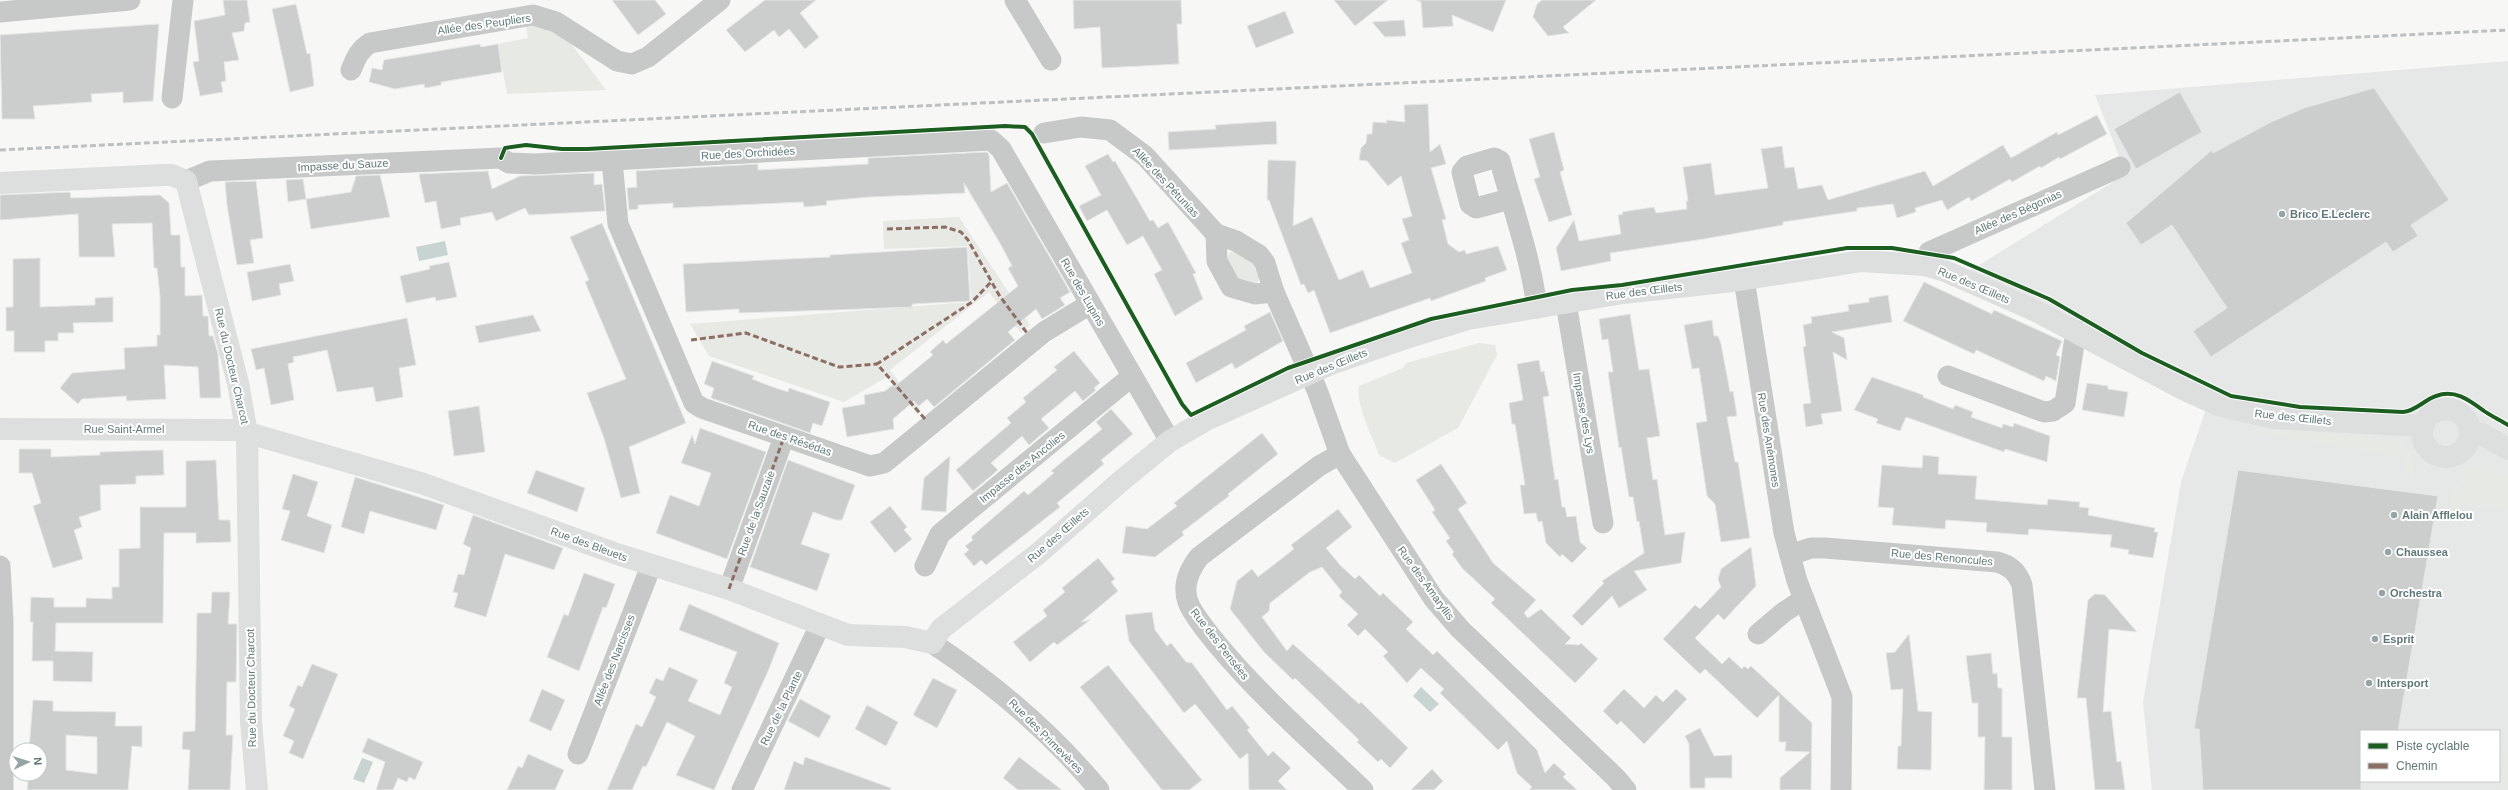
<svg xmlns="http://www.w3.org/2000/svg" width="2508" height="790" viewBox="0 0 2508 790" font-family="Arial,sans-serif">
<rect width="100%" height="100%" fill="#f7f7f6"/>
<path fill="#e6e8e8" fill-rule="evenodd" d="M2508 61V790H2152L2143 702 2181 482 2212 391 1968 272 2126 174 2095 95ZM2361 731H2499V781H2361Z"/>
<g fill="#e7e9e4">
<path d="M526 25 548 28 570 42 606 90 507 94 498 44 528 38Z"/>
<path d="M959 217 1030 325 1021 333 989 292 890 370 921 410 917 414 887 377 844 402 709 356 690 324 971 302 968 246 884 249 883 221Z"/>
<path d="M1235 251 1250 262 1260 274 1257 284H1240L1227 260 1229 253Z"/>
<path d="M1479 343 1495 345 1497 355 1458 428 1395 463 1379 455C1373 438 1355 403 1359 386L1403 368 1406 363Z"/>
<path d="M2260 428 2401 439 2414 459 2415 480 2410 479 2401 457 2292 439 2259 432Z"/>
<path d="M2479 463 2486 464 2508 481V511L2462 502 2458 517 2453 516C2440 494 2464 475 2479 463Z"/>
<path d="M2508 742V790H2500Z"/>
</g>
<g fill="#c8d4d2">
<path d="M445 241 448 255 419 261 416 247Z"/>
<path d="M1421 687 1439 704 1430 712 1413 696Z"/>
<path d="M362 758 373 762 364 783 353 779Z"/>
</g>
<g fill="#cbcecd" stroke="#e6e6e6" fill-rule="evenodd">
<path d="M223 0H247L250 22 245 23 244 31 232 33 239 60 224 62 226 81 221 82 223 92 200 96 193 62 199 61 194 21 225 15Z"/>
<path d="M612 0H655L666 14 638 35Z"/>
<path d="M765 0H816L800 13 819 37 805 49 789 29 779 37 774 30 745 52 726 30Z"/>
<path d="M1073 0H1181L1182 24H1177L1179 64 1102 68 1100 27 1074 29Z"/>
<path d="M1334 0H1388L1355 26Z"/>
<path d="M1416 0H1506L1493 32 1452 15 1453 26 1423 28 1421 2Z"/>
<path d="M1542 0H1596L1563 27 1569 33 1548 36 1533 17 1537 4Z"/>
<path d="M296 4 307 54 310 53 314 86 290 92 272 9Z"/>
<path d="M1285 11 1294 33 1256 48 1247 26Z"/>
<path d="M1404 20 1406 36 1385 37 1372 22Z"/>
<path d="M159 24 153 101 123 103V92L91 94 92 102 33 106 35 119H2L0 35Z"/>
<path d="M480 44 481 47 498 44 502 72 441 82V85L425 88 424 84 395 89 369 82 372 68 382 70 384 60Z"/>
<path d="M2374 88 2449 200 2411 225 2418 236 2393 252 2386 242 2211 357 2193 331 2227 308 2172 225 2141 245 2126 223 2212 150 2213 153 2271 122 2304 108Z"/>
<path d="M2180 92 2202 132 2136 169 2114 129Z"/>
<path d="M1428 104 1430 152 1440 144 1446 164 1431 168 1446 219 1442 220 1448 244 1459 252 1465 250 1466 254 1498 246 1507 270 1485 278 1486 281 1431 301 1430 298 1330 333 1314 290 1308 293 1304 284 1301 285 1269 200H1267L1268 160 1296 161 1293 226 1312 217 1339 280 1363 270 1370 288 1412 273 1401 243 1409 240 1402 219 1412 216 1401 176 1388 186 1367 161 1359 160 1361 148 1366 143 1367 134H1372L1373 122 1387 123 1386 120 1405 122 1404 105Z"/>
<path d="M2097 115 2107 134 2060 159 2059 157 2041 168 2040 166 2012 182 2010 179 1971 201 1969 197 1947 210 1942 200 1915 208 1916 212 1897 218 1893 204 1857 208V211L1783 222V225L1704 239 1610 253 1611 261 1561 271 1556 248 1574 220 1579 241 1621 234 1618 215 1623 214 1622 212 1654 207 1656 213 1687 209 1686 201H1688L1683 167 1711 163 1715 195 1768 188 1761 149 1782 146 1785 168 1794 167 1798 189 1822 185 1828 200 1925 171 1933 186 2003 145 2011 158 2057 132 2058 135Z"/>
<path d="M1276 121 1277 144 1169 150 1168 132 1216 129 1215 125Z"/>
<path d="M1554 132 1564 170 1560 172 1572 215 1549 222 1534 179 1540 177 1529 139Z"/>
<path d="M987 152 989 155 991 192 1007 183 1070 292 1060 298 1065 305 1042 319 1036 309 1008 332 1015 340 934 407 927 399 919 406 914 401 893 419 894 429 847 437 842 408 865 404 864 395 885 391 893 385 894 387 933 355 930 352 943 340 946 344 1018 286 1008 268 1012 266 1001 245 964 183 965 193 870 197 826 201 827 205 804 207 803 202 673 208V203L638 205V209L629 210 627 188 637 187 636 171 758 164V170L816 167 868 164V158Z"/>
<path d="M1108 154 1113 162 1115 161 1150 221 1153 220 1158 228 1168 222 1196 273 1193 274 1203 299 1175 316 1154 274 1162 270 1143 236 1127 245 1107 210 1087 221 1079 206 1101 195 1085 166Z"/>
<path d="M488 171 492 189 520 176 594 173V185L602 184 605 211 529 215 525 208 496 221 492 212 460 218 461 225 441 229 436 201 425 203 419 174Z"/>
<path d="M380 175 390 217 311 229 306 199 288 202 286 180 303 179 306 199 351 192 356 176Z"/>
<path d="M256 181 263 238 250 240 254 263 237 265 227 205 225 182Z"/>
<path d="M70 192 71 198 160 195 169 203 171 235H180L181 267H185V296L202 295 203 316H208L209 336H213L218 354 221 398H200L198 367 164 365 166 399 127 401 126 396 82 399 78 404 60 388 72 373 125 369 124 348 157 346V335H160V296L157 268H154L152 223 112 224 115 257H79L78 214 0 220V195Z"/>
<path d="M602 223 686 423 629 447 640 493 621 498 604 438 587 393 626 379 585 282 589 280 570 237Z"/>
<path d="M967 247 970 301 912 304V307L834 310 739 313V309L686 312 683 264 830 257V255Z"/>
<path d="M40 258V307L95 305V298L113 297V322L73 323 74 333H58V341H45V352H14V331H6V307H13V259Z"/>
<path d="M449 262 457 297 436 301 435 297 406 303 400 276 430 269 429 266Z"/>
<path d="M290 264 294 281 279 284 281 295 252 301 247 272Z"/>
<path d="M1924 282 1992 314 1994 310 2062 341 2056 355 2060 357 2056 381 2046 376 2044 381 1976 350 1974 354 1903 321Z"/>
<path d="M1888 295 1892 322 1832 332 1844 338 1847 360 1833 352 1842 411 1821 414 1823 424 1806 427 1803 404 1811 403 1803 347 1806 346 1803 325 1812 323 1811 317 1849 311 1848 305 1869 302V298Z"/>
<path d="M1270 312 1283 341 1235 369 1232 363 1196 383 1186 363 1246 330 1244 326Z"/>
<path d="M1630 314 1639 370 1649 369 1660 436 1647 438 1653 480 1657 479 1665 535 1685 532 1681 563 1634 571 1647 590 1619 608 1612 596 1582 626 1572 616 1604 583 1602 581 1644 553 1639 521 1637 522 1633 497H1629L1621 447 1619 448 1608 372H1613L1608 339 1602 340 1599 319Z"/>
<path d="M533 315 541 331 479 343 475 326Z"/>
<path d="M407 318 416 365 399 368 403 397 376 402 373 387 337 392 327 350 293 357 294 362 288 364 294 400 271 405 264 368 256 370 251 349Z"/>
<path d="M1712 320 1714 336H1718L1721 344 1730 392 1733 391 1737 416 1727 417 1735 462H1738L1750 538 1721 542 1715 504 1707 496 1696 423 1707 421 1699 368 1692 369 1684 325Z"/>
<path d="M1074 351 1100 383 1094 388 1096 390 1083 401 1075 391 1041 419 1049 428 1029 445 1022 436 991 463 998 470 973 491 956 470 1011 423 1007 418 1026 402 1023 398 1057 370 1054 367Z"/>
<path d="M1539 360 1541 372 1544 371 1549 396 1543 397 1555 480 1558 479 1562 507H1565L1567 517 1576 516 1580 542 1587 548 1572 563 1562 554 1560 557 1546 543 1542 521 1538 522 1536 513 1524 514 1520 485H1525L1515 424H1512L1509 403 1523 400 1517 364Z"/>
<path d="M712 361 754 376 752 379 770 386 788 392 789 388 830 402 822 426 813 423 810 433 711 398 714 388 704 384Z"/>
<path d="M1872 377 1923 395V397L1953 409 1955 405 1973 412 1971 417 2002 428 2003 424 2013 427 2014 423 2050 436 2047 462 2005 449 2004 452 1906 417 1900 431 1876 423 1878 419 1854 410Z"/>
<path d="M2087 383 2108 386V389L2128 392 2124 417 2082 410Z"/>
<path d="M479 406 485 452 454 456 448 411Z"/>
<path d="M1111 409 1133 434 1101 460 1104 464 1057 503 1060 507 986 565 981 560 974 566 964 554 969 550 965 546 973 540 971 537 1024 491 1028 495 1054 473 1051 471 1102 429 1096 422Z"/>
<path d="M700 428 766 452 727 559 656 533 670 495 699 506 711 473 681 463 692 435 695 444Z"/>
<path d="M1262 433 1278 454 1228 494 1229 496 1182 532 1184 535 1155 557 1122 553 1126 526 1147 529 1177 506 1174 503Z"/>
<path d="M19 449H51V457L100 455V452L163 450 164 475 136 476V484L100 485 101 510 79 517 82 527 74 530 83 559 53 568 33 506 41 503 32 473H19Z"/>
<path d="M1923 455 1939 457 1938 474 1977 476 1975 499 2047 505 2048 499 2080 502 2079 507 2089 508 2088 515 2155 528 2154 532H2158L2153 558 2128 554 2129 550 2110 547 2112 535 2029 529 2028 535 1986 532 1987 523 1946 520 1945 529 1892 525 1894 508 1878 507 1882 465 1922 468Z"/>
<path d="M950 456 946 512 921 510 924 478Z"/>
<path d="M216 460 219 520H230L231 542 196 543V533H164L163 623H56L55 651 93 652 92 682 53 681V661H32L33 622H30L31 597 54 598V607H86V598L112 599V587H119V549L140 548V507H186V461Z"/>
<path d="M788 460 855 485 842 520H836L813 512 801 544 830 554 817 591 750 567Z"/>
<path d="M1441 464 1467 503 1458 509 1493 563 1536 600 1524 613 1528 618 1541 609 1571 638 1565 644 1579 645 1581 643 1598 659 1575 683 1491 603 1495 599 1462 568 1452 554 1454 552 1446 541 1450 538 1432 512 1435 510 1416 480Z"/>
<path d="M536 470 585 488 577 512 527 493Z"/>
<path d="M2238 470 2438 496 2398 731H2361V790H2203L2199 729H2194Z"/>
<path d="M293 474 318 482 307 516 332 525 324 553 281 540 290 511 282 509Z"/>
<path d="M355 477 444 505 436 530 370 511 364 534 341 527Z"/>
<path d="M890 506 907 527 904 530 912 539 895 553 870 522Z"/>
<path d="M1338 509 1352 527 1326 548 1340 565 1355 579 1359 575 1380 596 1383 593 1413 622 1406 629 1433 655 1437 651 1537 750 1545 773 1554 763 1566 774 1563 777 1577 790H1529L1532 787 1517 773 1507 741 1498 750 1440 693 1444 689 1421 668 1407 683 1383 656 1388 652 1365 629 1358 636 1347 625 1358 614 1339 596 1342 592 1322 567 1310 572 1270 603 1269 611 1262 617 1287 651 1293 644 1359 704 1361 702 1408 748 1390 768 1381 759 1378 762 1357 742 1359 740 1295 678 1293 680 1264 652 1230 609 1237 581 1252 569 1258 577 1294 549 1291 545Z"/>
<path d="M473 515 563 548 554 570 505 554 486 617 454 607 458 593 453 592 458 574 464 575 471 548 463 544Z"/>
<path d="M1751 547 1756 586 1724 620 1718 614 1695 638 1722 664 1729 657 1742 669 1744 666 1748 669 1751 666 1812 723 1811 790H1780V778L1810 752 1785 751 1786 742H1779V695L1757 718 1705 669 1700 674 1663 639 1695 605 1700 609 1721 587 1718 579 1721 569Z"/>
<path d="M1098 558 1115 579 1111 582 1118 591 1081 622 1090 620 1057 645 1054 642 1030 662 1013 642 1047 616 1043 610 1065 592 1062 588Z"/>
<path d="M584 573 615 584 606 608 603 607 579 671 547 657 564 614 568 616Z"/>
<path d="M212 592H230L228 624H237L236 682H227L226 735H233L230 790H188L190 750 182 749 183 732 195 731 197 613H211Z"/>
<path d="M2095 594 2105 595 2137 632 2109 629 2103 712 2111 711 2117 762 2121 761 2125 790H2095L2086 698H2077L2088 600Z"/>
<path d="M689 604 779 643 769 669 714 790 676 775 695 736 667 722 646 767 643 766 632 790H607L636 724 642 727 656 697 649 693 656 678 663 681 669 667 698 680 688 701 720 715 732 687 724 683 737 652 679 630Z"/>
<path d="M1152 612 1155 630 1167 646 1171 643 1186 662 1192 663 1227 710 1232 706 1250 728 1247 730 1268 756 1273 751 1291 768 1278 781 1287 790H1249L1248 753 1240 759 1195 704 1184 713 1129 641 1125 615Z"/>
<path d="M1909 634 1918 711 1932 712 1931 770 1897 769 1898 746H1901L1903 689 1891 690 1886 653 1895 652Z"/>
<path d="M1991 653 1993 674 1997 673 1998 688H2002V737H2012V790H1984L1985 737H1978V703H1972L1966 656Z"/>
<path d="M312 664 338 674 303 759 289 753 294 741 283 736 295 709 289 706 298 685 302 687Z"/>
<path d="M1108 665 1202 780 1189 790H1162L1080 687Z"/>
<path d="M933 678 957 690 937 728 913 715Z"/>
<path d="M542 689 565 700 551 731 529 721Z"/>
<path d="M1624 689 1644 708 1656 695 1663 702 1676 689 1687 699 1644 744 1621 721 1617 725 1603 711Z"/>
<path d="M800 699 831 716 819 738 788 721Z"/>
<path d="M33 700 53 701V711L116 712 115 726H142V747L132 746 128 790H27L29 774H40V750H29ZM66 735 97 737V774L66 770Z"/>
<path d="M867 705 898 722 886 746 855 729Z"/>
<path d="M1700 728 1714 756 1732 755V778H1705V788H1690L1689 744 1685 736Z"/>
<path d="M368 738 423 762 415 780 409 777 407 782 398 778 393 790H376L385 762 362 752Z"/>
<path d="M528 754 564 770 555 790H507L518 766 522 768Z"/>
<path d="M805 757 891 788 890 790H784L794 761 803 765Z"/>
<path d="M1019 757 1062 790H1018L1003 778Z"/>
<path d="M1432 769 1443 781 1434 790H1411Z"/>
</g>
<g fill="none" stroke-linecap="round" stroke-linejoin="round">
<g stroke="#c7c9c9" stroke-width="21">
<path d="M1015 0 1051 60"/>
<path d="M0 12 130 0"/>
<path d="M351 70C356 58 359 50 370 43L533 15 556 22 617 61 632 64 648 57 720 0"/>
<path d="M172 98 183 0"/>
<path d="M1044 133 1081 127 1110 130 1145 156 1216 234 1236 241 1259 255 1265 263 1274 292 1317 390 1340 454 1434 599 1460 629 1616 778 1626 790"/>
<path d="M612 161 618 224 694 403 702 408 870 466 884 463 1044 332 1090 304"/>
<path d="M186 181 210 171 501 158 509 163 535 164 991 140 1001 149 1170 441"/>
<path d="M1510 199 1476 208 1470 204 1462 172 1467 166 1494 158 1500 161C1513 209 1531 259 1537 308"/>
<path d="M1216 234 1217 261 1231 287 1255 294 1274 292"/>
<path d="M1925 265 1929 252 2120 167"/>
<path d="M1744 279 1784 533 1797 581 1842 697 1841 790"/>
<path d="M1566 303 1603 523"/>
<path d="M1948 376 2044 412 2053 411 2065 403 2076 331"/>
<path d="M1340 454 1319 466 1199 557C1189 570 1182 585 1188 602 1194 617 1207 631 1217 644 1261 697 1313 742 1363 790"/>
<path d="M1790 555 1811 548H1825L1997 562C2010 565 2018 573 2022 585L2045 790"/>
<path d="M0 566 3 621V790"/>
<path d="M925 566 940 534 1131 377"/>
<path d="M729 589 784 437"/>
<path d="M1758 634 1784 612 1804 599"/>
<path d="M932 643C994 684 1051 732 1099 790"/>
<path d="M578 754 651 566"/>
<path d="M742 790 820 625"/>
</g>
<g stroke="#dddede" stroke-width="22">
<path d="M0 183 164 175H172L186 181 238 383 247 434 251 722 257 790"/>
<circle cx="2446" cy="433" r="24"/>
<path d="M0 429 238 430 421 483 617 554 729 589 848 635 905 637 932 643 941 629 1040 552 1121 481 1170 441 1206 420 1333 363 1406 338 1468 319 1623 293 1733 281 1862 261 1925 265 1945 271 2038 312 2183 389 2218 405 2274 418 2423 426"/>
<path d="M2471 433 2482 434 2508 449"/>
</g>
<path stroke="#bdc0c0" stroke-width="3" stroke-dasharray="6 3" stroke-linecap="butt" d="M0 150 2508 30"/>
<g stroke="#8d6e63" stroke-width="3" stroke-dasharray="6 3" stroke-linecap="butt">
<path d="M887 229 945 227 961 232 968 240 999 295 1027 333"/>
<path d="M691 340 746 333 839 367 877 364"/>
<path d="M925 419 877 364 972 302 991 282"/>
<path d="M729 589 784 437"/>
</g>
<defs>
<path id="cycleway" d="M501 158 505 148 526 145 562 149H587L1005 126 1025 127 1032 134 1182 404 1191 415 1288 368 1431 319 1572 290 1622 285 1847 248H1892L1954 258 2049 299 2142 353 2231 396 2300 407 2403 412C2416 411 2424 400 2436 396 2455 389 2469 400 2484 411 2491 416 2500 420 2508 425"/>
</defs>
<use href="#cycleway" stroke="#fff" stroke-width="6"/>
<use href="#cycleway" stroke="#1b5e20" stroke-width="4"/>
</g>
<g fill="#95a4a5" stroke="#fff" stroke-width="1.5">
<circle cx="2282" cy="214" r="4"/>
<circle cx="2394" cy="515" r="4"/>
<circle cx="2388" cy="552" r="4"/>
<circle cx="2382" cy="593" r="4"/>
<circle cx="2375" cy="639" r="4"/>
<circle cx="2369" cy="683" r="4"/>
</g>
<g text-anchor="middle" stroke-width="4" stroke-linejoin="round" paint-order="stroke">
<g font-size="11" fill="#607879" stroke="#fff">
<text transform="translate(484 24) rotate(-8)" y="4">Allée des Peupliers</text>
<text transform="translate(748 153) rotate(-3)" y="4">Rue des Orchidées</text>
<text transform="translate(343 165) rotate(-3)" y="4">Impasse du Sauze</text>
<text transform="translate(1166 182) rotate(47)" y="4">Allée des Pétunias</text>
<text transform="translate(2018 212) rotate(-24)" y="4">Allée des Bégonias</text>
<text transform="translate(1974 285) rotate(23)" y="4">Rue des Œillets</text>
<text transform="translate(1644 291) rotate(-7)" y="4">Rue des Œillets</text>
<text transform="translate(1083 292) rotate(60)" y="4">Rue des Lupins</text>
<text transform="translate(232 366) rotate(77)" y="4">Rue du Docteur Charcot</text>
<text transform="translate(1331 366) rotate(-22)" y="4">Rue des Œillets</text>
<text transform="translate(1584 413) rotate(80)" y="4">Impasse des Lys</text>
<text transform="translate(2293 417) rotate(6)" y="4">Rue des Œillets</text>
<text x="124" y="433">Rue Saint-Armel</text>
<text transform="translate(790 438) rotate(19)" y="4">Rue des Résédas</text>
<text transform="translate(1769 440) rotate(81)" y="4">Rue des Anémones</text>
<text transform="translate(1022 467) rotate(-39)" y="4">Impasse des Ancolies</text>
<text transform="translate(756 513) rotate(-70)" y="4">Rue de la Sauzaie</text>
<text transform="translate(1058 535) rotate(-41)" y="4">Rue des Œillets</text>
<text transform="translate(589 544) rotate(20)" y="4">Rue des Bleuets</text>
<text transform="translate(1942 557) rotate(5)" y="4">Rue des Renoncules</text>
<text transform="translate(1426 583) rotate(54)" y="4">Rue des Amaryllis</text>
<text transform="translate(1220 644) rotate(52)" y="4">Rue des Pensées</text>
<text transform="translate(614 660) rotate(-69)" y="4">Allée des Narcisses</text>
<text transform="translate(251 688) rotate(-91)" y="4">Rue du Docteur Charcot</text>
<text transform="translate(781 708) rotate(-64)" y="4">Rue de la Plante</text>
<text transform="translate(1046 736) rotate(45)" y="4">Rue des Primevères</text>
</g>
<g font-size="11" font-weight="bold" fill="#607879" stroke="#fff" text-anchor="start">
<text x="2290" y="218">Brico E.Leclerc</text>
<text x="2402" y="519">Alain Afflelou</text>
<text x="2396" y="556">Chaussea</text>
<text x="2390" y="597">Orchestra</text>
<text x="2383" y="643">Esprit</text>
<text x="2377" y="687">Intersport</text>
</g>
</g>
<rect x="2360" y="730" width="140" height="52" fill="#ffffff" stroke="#bfc9c9"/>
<rect x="2368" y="743" width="20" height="6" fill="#1b5e20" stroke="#bfc9c9"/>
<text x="2396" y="750" font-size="12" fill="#607879">Piste cyclable</text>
<rect x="2368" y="763" width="20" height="6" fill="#8d6e63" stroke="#bfc9c9"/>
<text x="2396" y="770" font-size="12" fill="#607879">Chemin</text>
<g transform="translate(28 762) rotate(86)"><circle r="19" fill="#ffffff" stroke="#bfc9c9"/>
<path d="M0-3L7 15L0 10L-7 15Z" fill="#95a4a5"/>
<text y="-6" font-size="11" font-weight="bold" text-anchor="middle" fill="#607879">N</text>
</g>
</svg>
